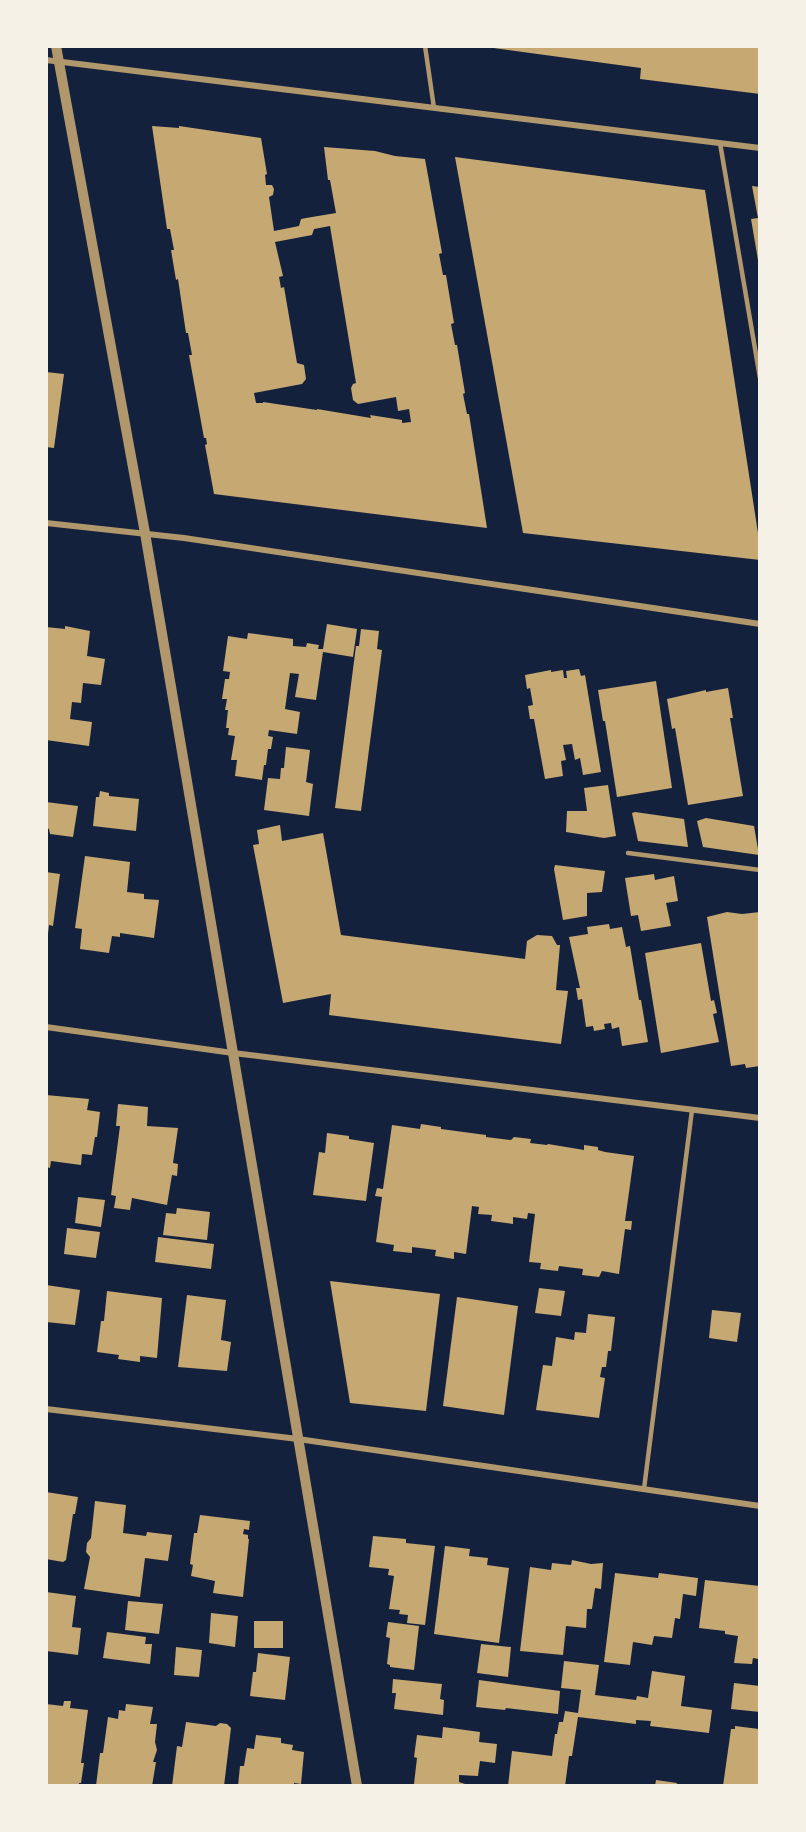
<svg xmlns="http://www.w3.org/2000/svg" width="806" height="1832" viewBox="0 0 806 1832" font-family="'PT Sans',sans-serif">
<rect width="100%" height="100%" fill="#14213d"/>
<g fill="#c6a872" fill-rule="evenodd">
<path d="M479 46H760V94L640 79 641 68Z"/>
<path d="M152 126 179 128V126L261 138 267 174 265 175 266 185H272L274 189 273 195 269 197 274 231 299 226 301 219 306 218 336 213 330 180H328L324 147 375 151 395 156 425 159 442 253 439 254 443 275H446L454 323 451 324 455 345H457L465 393 463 394 467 414H469L487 528 214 494 205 445 207 444 206 438H204L189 355H192L188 333H186L178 279 176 280 171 250H174L170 229H167ZM330 226 356 383 353 384 351 388 353 400 358 404 396 397 398 411 409 409 411 422 402 423V420L370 415 371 418 317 409V410L263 402V403H256L254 393 302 384 306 379 304 365 297 363 284 287 281 288 279 277 283 276 275 242 312 235 314 229Z"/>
<path d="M455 157 705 190 760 546V560L523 533Z"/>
<path d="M752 186 760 187 758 260 751 219 758 218Z"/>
<path d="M46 372 64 374 54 448 46 447Z"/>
<path d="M327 624 357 629 353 657 323 652 316 700 295 697 299 674 290 673 285 709 300 712 297 734 269 730 268 736 273 737 271 749H268L266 765H264L262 780 235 776 237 760H231L235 736 228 735 229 728H226L228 710H225L227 699H222L225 679H229L230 672 223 671 228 636 247 639 248 633 293 639V646L306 647 307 643 319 645 318 649H323Z"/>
<path d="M65 626 90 631 87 656 105 659 101 685 83 683 81 703 72 702 70 719 92 722 89 746 46 740V627L65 629Z"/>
<path d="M361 629 379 631 377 649 382 650 361 811 335 808 356 646H359Z"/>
<path d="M579 669 581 676 585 675 601 772 583 775 580 758 575 760 572 744 563 745 566 760 561 761 563 776 545 779 534 719H530L528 706 533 705 530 688 527 689 525 675 551 670V672L563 670 564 678H567L566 671Z"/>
<path d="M656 681 672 788 617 797 605 721H603L598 690Z"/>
<path d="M728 688 733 718H730L743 796 688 805 675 728 672 729 667 699 706 690V692Z"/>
<path d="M286 747 310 750 306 782 313 784 309 816 264 810 268 778 280 779 281 768H284Z"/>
<path d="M608 785 616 836 604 838 566 832 567 811H587L584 788Z"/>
<path d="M100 791 109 793V796L139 799 136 831 93 826 96 797H99Z"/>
<path d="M46 802 78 806 73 837 50 834 49 829 46 828Z"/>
<path d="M635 812 684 819 688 847 638 841 632 813Z"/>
<path d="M706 818 754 826 759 855 703 847 697 821Z"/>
<path d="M280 825 282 841 323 833 341 935 525 959 527 941 537 935 552 936 557 945H560L556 990 568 991 561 1044 329 1015 331 994 283 1003 253 845 259 844 257 830Z"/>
<path d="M85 856 130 862 127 892 144 894V899L159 900 154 938 120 933V937L112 936 109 953 80 949 82 929 75 928Z"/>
<path d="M555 865 605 871 602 892 587 893V916L563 920 554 869Z"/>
<path d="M46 872 60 874 53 926 49 925 48 934Z"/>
<path d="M654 874 655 880 674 876 678 901 666 903 671 926 641 931 638 915 631 916 625 878Z"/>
<path d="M727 912 742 914 760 912V1066L746 1068 745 1064 731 1066 707 917Z"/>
<path d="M609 924 610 929 622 927 626 947 630 946 639 1000H641L648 1042 622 1046 619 1027 612 1029 611 1023 604 1024 605 1029 594 1031 593 1026 586 1027 582 999 578 1000 576 988H580L569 937 588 934 587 927Z"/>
<path d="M701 943 711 1001 714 1000 717 1013 713 1014 719 1042 661 1053 645 953Z"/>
<path d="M46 1095 89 1099 87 1110 100 1112 97 1137H95L92 1155 82 1154 81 1165 51 1161 50 1168 46 1167Z"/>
<path d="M118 1104 148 1107 147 1126 178 1128 173 1163 178 1164 177 1176 172 1175 167 1205 132 1198 130 1210 114 1208 116 1196 111 1195 120 1126H116Z"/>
<path d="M421 1124 441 1127V1129L486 1135V1137L511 1140 514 1137 531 1139 530 1143 547 1145 548 1144 584 1150V1145L598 1147V1150L605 1152 634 1156 625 1221H632L631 1230 625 1229 619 1274 602 1271 599 1277 582 1275 583 1269 559 1266 558 1271 540 1269 541 1263 529 1262 535 1214 528 1213 527 1219 513 1217V1224L491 1221 492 1215 478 1214 479 1207 472 1206 466 1254 454 1252V1259L435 1256 436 1250 412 1247V1253L393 1251 394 1245 376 1242 382 1197 375 1196 377 1188 383 1189 392 1125 420 1129Z"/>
<path d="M327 1133 349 1136V1139L374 1143 366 1201 313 1195 319 1152 325 1153Z"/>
<path d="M78 1197 105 1200 101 1227 75 1223Z"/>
<path d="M177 1208 210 1212 207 1240 163 1235 166 1213 176 1214Z"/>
<path d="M67 1228 100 1232 96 1258 64 1254Z"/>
<path d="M158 1237 214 1244 211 1269 155 1262Z"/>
<path d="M330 1281 440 1294 426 1411 350 1403Z"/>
<path d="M46 1285 80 1290 75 1325 46 1322Z"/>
<path d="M539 1288 565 1291 561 1316 535 1313Z"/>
<path d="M107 1291 162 1298 157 1358 140 1356V1362L118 1359 119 1355 97 1352 101 1321H104Z"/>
<path d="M187 1295 226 1300 221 1340 231 1342 227 1371 178 1367Z"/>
<path d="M457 1297 518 1306 504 1415 443 1406Z"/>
<path d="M712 1310 741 1313 737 1342 709 1338Z"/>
<path d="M588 1314 615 1317 611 1351H608L606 1367H602L600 1377 605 1378 599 1418 536 1410 543 1365 552 1366 556 1337 574 1340 575 1332 586 1333Z"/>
<path d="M46 1492 78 1497 75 1514H73L66 1560 63 1562 46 1559Z"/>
<path d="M95 1501 126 1505 123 1533 146 1536 147 1532 172 1535 168 1561 145 1558 140 1597 84 1589 90 1557 86 1552 87 1543 91 1538Z"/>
<path d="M200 1515 250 1521 249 1530 244 1529 243 1534 248 1535V1539H249L243 1597 213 1593 215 1581 191 1576 193 1565 190 1564 194 1533H197Z"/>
<path d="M373 1536 406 1539V1543L435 1546 425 1625 407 1623 408 1615 399 1614 400 1610 389 1609 394 1576 388 1575 389 1569 369 1567Z"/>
<path d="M445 1546 470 1549 469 1556 488 1558 487 1565 509 1568 499 1643 434 1634Z"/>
<path d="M572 1560 591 1564 603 1563 601 1589 595 1588 592 1609H587L586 1628 566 1626 563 1655 520 1651 530 1567 551 1570 552 1563 571 1565Z"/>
<path d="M615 1573 658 1578 659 1573 698 1578 696 1596 683 1594 680 1619 675 1618 672 1638 654 1636 652 1645 633 1642 630 1665 604 1662Z"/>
<path d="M705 1580 760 1586V1648L758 1659 753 1658 752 1664 734 1663 738 1636 725 1634V1631L699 1628Z"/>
<path d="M46 1592 76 1596 72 1627 81 1628 78 1655 46 1651Z"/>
<path d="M128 1601 163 1604 159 1634 125 1630Z"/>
<path d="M211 1613 238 1616 235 1647 209 1643Z"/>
<rect x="254" y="1621" width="29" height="27"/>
<path d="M388 1622 419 1626 414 1670 390 1667V1665L387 1664 390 1638 386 1637Z"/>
<path d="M107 1632 146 1637 145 1644H152L150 1664 103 1658Z"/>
<path d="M481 1644 511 1647 508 1677 477 1673Z"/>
<path d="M176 1647 202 1650 199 1677 174 1675Z"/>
<path d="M258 1653 290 1657 285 1700 250 1696 253 1672H256Z"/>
<path d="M564 1661 599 1665 595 1695 636 1700 637 1696 648 1698 652 1671 685 1676 681 1706 712 1710 709 1733 650 1726 651 1721 636 1720V1724L578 1717 572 1756H569L565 1786H508L512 1751 552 1756 555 1734H557L559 1722H563L565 1711 578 1713 581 1690 561 1688Z"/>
<path d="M393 1679 442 1684 440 1699 444 1700 443 1715 394 1709 396 1693H392Z"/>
<path d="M479 1680 560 1691 558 1714 506 1708 505 1710 476 1707Z"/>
<path d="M734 1683 760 1686V1712L731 1709Z"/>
<path d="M64 1701H71L70 1708 88 1710 81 1763H84L81 1783H79V1786H46V1704L63 1706Z"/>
<path d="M126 1704 153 1707 150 1724H157L155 1742 157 1750 153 1762H156L152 1786H96L100 1753H103L108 1717 118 1719 119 1710 125 1711Z"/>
<path d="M186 1722 216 1726 220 1723 227 1724 231 1728 224 1786H172L177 1746 182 1747Z"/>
<path d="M735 1726 759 1729 760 1786H723L731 1729H735Z"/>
<path d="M443 1727 480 1732 479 1742 497 1744 495 1763 480 1761 478 1776 459 1775V1782L471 1786 414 1784 417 1758 414 1757 417 1735 442 1738Z"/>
<path d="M256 1735 281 1738V1743L293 1745 292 1750 304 1752 301 1784 294 1783V1786H238L240 1766H244L247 1748 254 1749Z"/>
<path d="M656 1780 677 1783 676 1786H655Z"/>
</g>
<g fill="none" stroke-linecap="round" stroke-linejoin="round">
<g stroke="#b1986c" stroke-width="4.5">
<path d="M425 46 434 108"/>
<path d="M720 143 760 378"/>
<path d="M628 853 760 870"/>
<path d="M644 1489 692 1110"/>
</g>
<g stroke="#b1986c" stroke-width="6">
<path d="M46 60 760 148"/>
<path d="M46 523 184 538 760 624"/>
<path d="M46 1027 233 1053 760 1118"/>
<path d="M46 1409 298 1439 760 1506"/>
</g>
<path stroke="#b1986c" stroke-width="10" d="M56 46 145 533 357 1786"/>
</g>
<rect width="806" height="1832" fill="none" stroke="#f6f1e7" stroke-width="96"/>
</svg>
